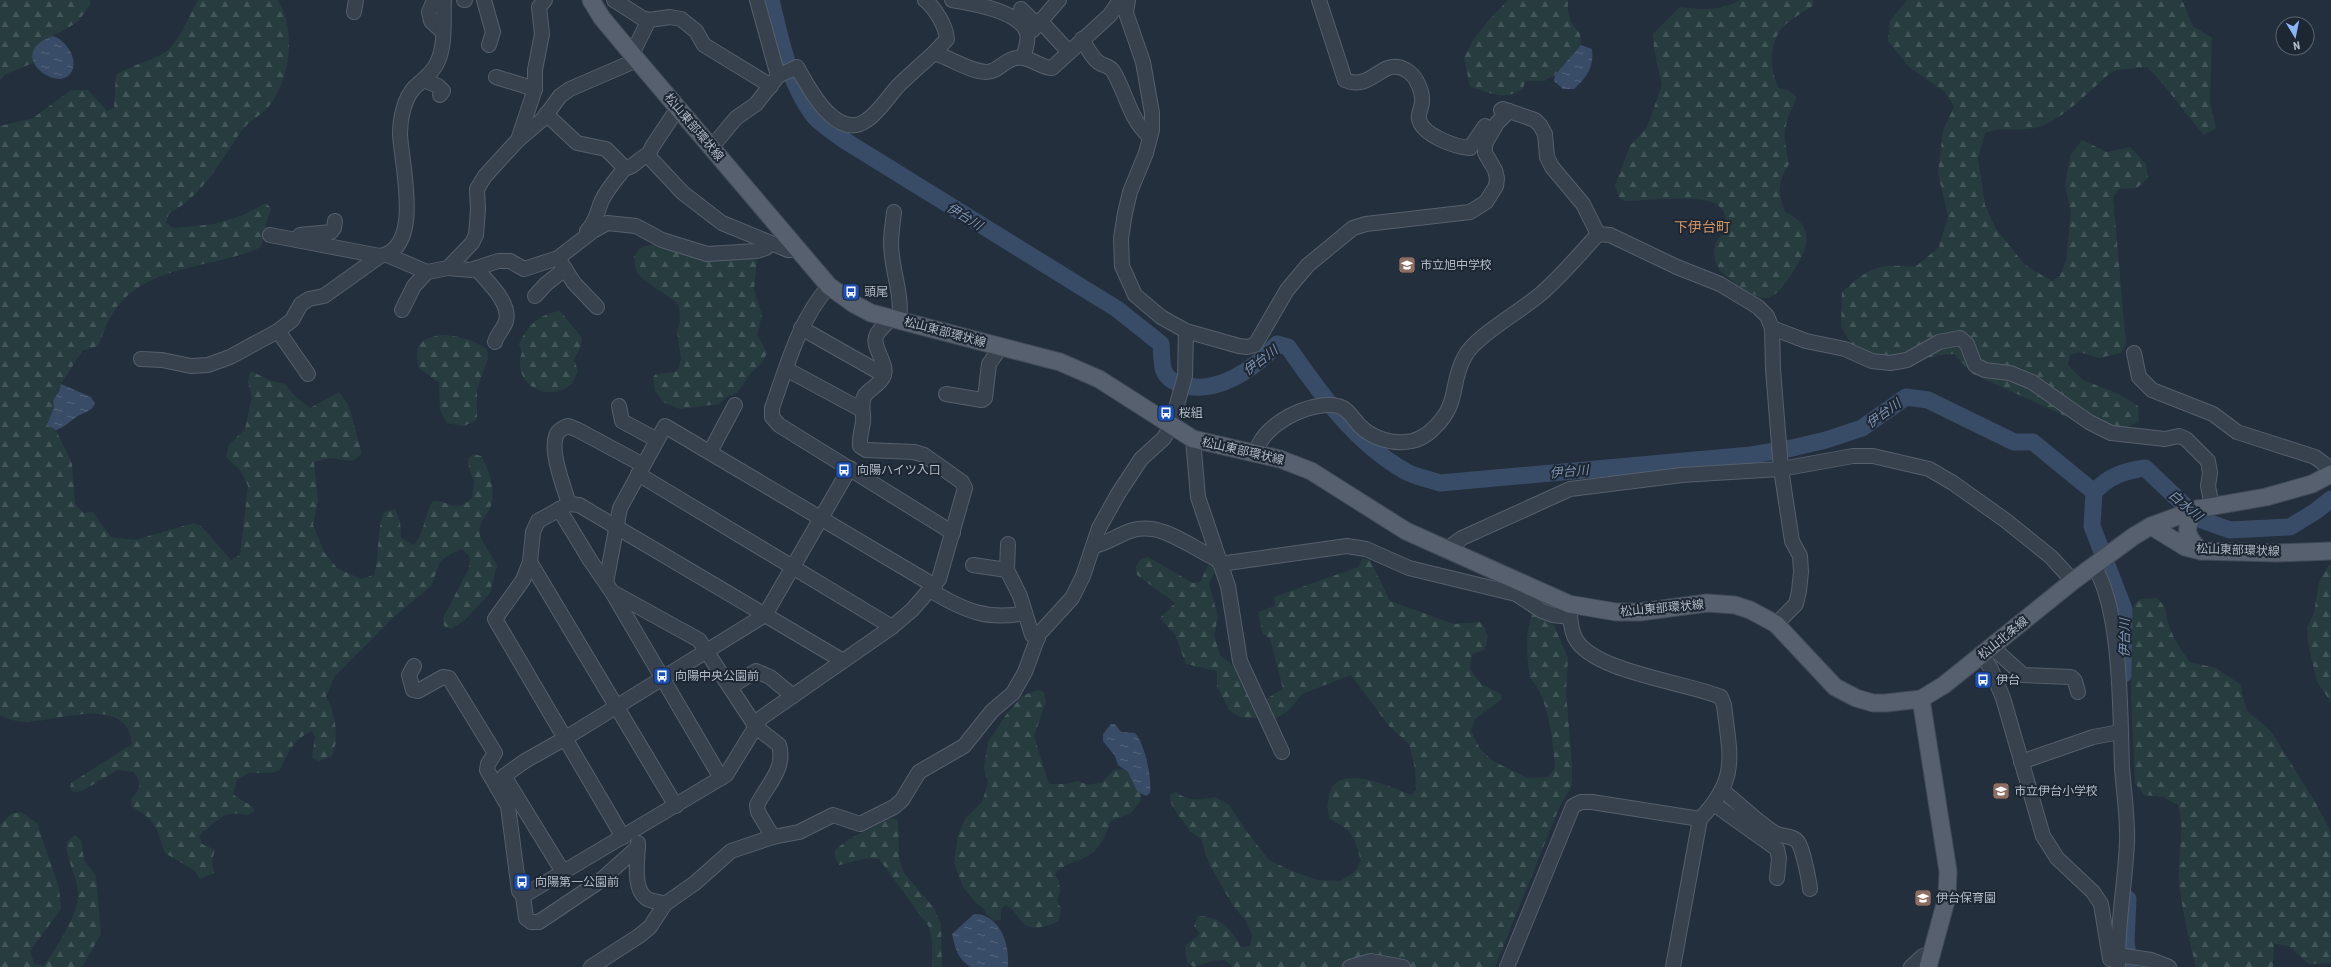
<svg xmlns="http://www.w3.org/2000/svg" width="2331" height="967" viewBox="0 0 2331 967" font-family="'Roboto Condensed','Noto Sans JP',sans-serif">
<defs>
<pattern id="forest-firs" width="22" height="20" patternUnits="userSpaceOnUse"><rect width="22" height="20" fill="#263c3f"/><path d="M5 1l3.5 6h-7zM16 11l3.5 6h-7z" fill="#435659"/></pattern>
<pattern id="water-ripples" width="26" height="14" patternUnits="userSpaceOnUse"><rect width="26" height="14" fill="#394c67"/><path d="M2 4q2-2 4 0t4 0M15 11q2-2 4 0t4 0" fill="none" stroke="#53647b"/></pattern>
</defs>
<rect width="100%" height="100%" fill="#242f3e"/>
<g fill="url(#forest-firs)">
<path d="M0 0H90L91 3C87 8 83 16 78 21 61 35 34 37 33 63L6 74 0 80Z"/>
<path d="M198 0H278C296 30 291 79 269 106 260 117 250 119 240 133 221 161 201 198 169 213L166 223 174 228 214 224 241 216 266 203 272 209C264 221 266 234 261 247 211 270 140 263 110 318 105 326 102 337 98 346L82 351 61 384 59 392 53 400 54 407 48 425 56 430 72 464 75 504 84 513 93 512 111 537 135 540 194 523 202 527 231 560 240 555 248 486 240 470 226 457 229 445 245 429 252 397 248 381 251 371 269 380 285 384 296 397 310 408 339 392 349 406 362 454 352 461 330 458 314 462 318 500 313 525 324 552 337 568 361 579 374 575C380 554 376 531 384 512L395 509 400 521 401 538 414 545C425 533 424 514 433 501 451 501 455 514 472 498L474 481 469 468 468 458 474 454 481 456C489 470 497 492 490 508 486 518 477 522 480 536 482 541 494 559 497 565L490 593 464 621 451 629 444 626 443 618 469 568 470 557 462 549 450 554 440 562 431 586 394 617 335 676 326 696C335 712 340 739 332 756L319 761 312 758 315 737 312 731C294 739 287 753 280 770L272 773H249L237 780 233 794C240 801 249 802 255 810L248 815C221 809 219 821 199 835L202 844 215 850 212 861 214 873 200 879 195 871 165 853C156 829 158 821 132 807L131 799C141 789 142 784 134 772L118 770 82 791 74 792 70 789 71 783 132 744C128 694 57 721 27 722 19 722 8 719 0 716V126L33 118 71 90H88L107 111 114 108 116 75C131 64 152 62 167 51 179 41 190 14 198 0Z"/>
<path d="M1508 0H1568C1567 14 1570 24 1580 33L1581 45 1555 75 1544 81H1525L1523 89C1505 101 1489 93 1470 86L1464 58 1473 40 1488 21Z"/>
<path d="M1740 0H1813L1814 5C1805 11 1784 23 1779 32 1769 48 1770 72 1779 88L1790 91 1797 98C1782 127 1783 134 1789 164 1777 184 1778 191 1785 212 1818 227 1807 251 1791 275 1784 285 1778 296 1765 298 1756 299 1724 277 1719 269 1716 263 1712 253 1715 246 1717 239 1723 234 1728 229 1726 222 1726 214 1721 208 1709 192 1645 201 1624 201L1619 197 1615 185 1630 146 1647 127 1662 85 1654 49 1653 34 1680 7C1701 10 1721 11 1740 0Z"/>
<path d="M1907 0H2182L2193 26 2212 38 2210 102 2216 128 2204 135C2184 113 2169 88 2147 67L2117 70 2109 74C2088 92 2066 117 2039 127 2021 133 2003 125 1985 133L1978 159 1985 205 1996 229 2025 265 2052 281 2060 276 2066 260 2071 212 2065 185 2070 156 2082 140 2107 152 2130 147 2146 164 2148 178 2137 188 2119 189 2113 197 2126 344 2121 353 2099 358 2079 352 2070 355 2068 365 2083 380 2119 394 2138 406 2139 421 2123 430 2065 416 1973 374 1954 354 1938 355 1899 367 1862 364 1841 326 1842 292C1871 267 1876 263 1915 267L1939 247 1948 216 1938 173 1943 130 1954 107 1945 92 1909 67 1888 41 1890 21Z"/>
<path d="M655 244C674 252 694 259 714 261 728 262 744 255 757 261L754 290 762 315 757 334 767 353 762 363 750 374 737 393 726 397 719 404 680 409 663 402 655 391 653 377 656 374 675 372 679 367 681 358 677 331 680 322 679 305C669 295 641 281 637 272 635 268 635 261 634 257L640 248Z"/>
<path d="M560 311 582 338 581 345 574 360 578 371C576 375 574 382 571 384 547 405 511 383 522 352L519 344C528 325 539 314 560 311Z"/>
<path d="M441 335C456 335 474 340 487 349L488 359 477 389V420L464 426 447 423 440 410 439 383 419 368C414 346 418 339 441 335Z"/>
<path d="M1148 557 1193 583 1200 582 1210 561 1216 562V570L1209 583 1218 617 1214 635 1220 655 1248 678 1266 699 1283 689 1270 638 1263 634 1258 612 1275 606 1274 597 1358 567 1363 558 1370 560 1390 601 1454 624 1480 622C1489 632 1489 638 1484 650L1472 654 1470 669 1481 684 1501 694 1502 699 1475 719 1471 731 1480 749 1493 761 1527 778 1548 777 1555 768C1553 742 1549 697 1530 678 1527 656 1524 633 1533 613L1542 615 1554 625 1568 658 1566 692 1572 764V785L1559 808 1495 967H1233L1225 960 1212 961 1194 967 1187 962 1185 946 1200 934 1194 926 1198 916C1221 917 1230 928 1241 947L1250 946 1252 935 1246 921 1232 904 1209 864 1201 839 1191 832 1178 815 1171 803 1170 795 1176 792C1189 802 1199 800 1215 797L1229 805 1247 832 1269 860 1292 871 1318 880 1340 881 1355 872 1361 861C1354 836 1353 831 1330 819 1327 808 1327 803 1330 792 1339 763 1391 787 1411 795L1416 790 1415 768 1409 744 1389 726 1351 675 1302 694 1290 709 1277 718H1255L1240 717 1229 710 1217 686V671L1186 664 1175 635 1160 618 1175 603 1137 575 1136 566 1140 560Z"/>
<path d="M2329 565H2331V702L2317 682 2308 643 2307 627 2314 613 2319 582Z"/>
<path d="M2157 598C2170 612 2164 612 2169 626 2174 640 2182 651 2190 662L2216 668 2240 684 2247 711 2270 730 2314 800 2331 832V963L2309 964 2289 946 2274 944 2273 967H2196C2189 939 2182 910 2179 882 2177 855 2186 831 2178 805L2163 797 2144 795 2135 783 2131 697 2132 614 2134 605 2140 599Z"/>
<path d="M1038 690 1044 692 1046 702 1034 736 1049 784H1065L1078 781 1088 785 1103 782 1113 770 1122 769 1128 772 1141 795 1140 802 1131 813 1111 821C1106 834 1101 848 1088 856 1075 864 1069 860 1055 874L1059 882 1060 892 1057 901 1061 909 1059 921C1049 926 1032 932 1023 923 1016 916 1015 909 1005 905L1001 909V920L995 921 987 915 983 908 976 903 963 887 954 863 958 835 965 819 982 802 988 783 984 767 988 742 1005 716 1022 696Z"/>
<path d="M21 812 37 823 59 888 61 909 30 951 34 963 44 966C56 947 80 914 78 891 76 875 67 860 66 843L75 835 81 840 84 860 96 876 101 934 82 967H0V825L11 814Z"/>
<path d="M891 818 898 820 899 858 904 873 934 908 941 924 942 967H932V941L929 927 879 859C864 856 853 863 839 865L835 857V850L849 839Z"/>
</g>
<g fill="url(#water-ripples)">
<path d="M53 36C65 40 78 57 72 71 60 96 2 54 53 36Z"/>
<path d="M1581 45 1592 49C1594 67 1587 77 1574 89H1563L1554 81 1555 75Z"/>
<path d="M61 384 91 397 95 404C90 413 83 412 75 418 68 423 65 427 56 430L47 425 54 407 53 400 59 392Z"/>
<path d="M1111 724H1115L1121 732 1135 733C1145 744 1152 778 1150 793L1146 796 1137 791 1128 772 1118 765 1115 756 1103 741V734Z"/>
<path d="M974 914C1000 914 1010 944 1008 967H971C957 959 955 947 952 934Z"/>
</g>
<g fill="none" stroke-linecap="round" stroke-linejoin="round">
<g stroke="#394c67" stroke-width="17">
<path d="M771 0C781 40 788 81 813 115 820 124 834 132 844 140L1117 309 1161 344C1162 352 1161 364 1164 371 1168 380 1175 383 1183 385 1218 395 1255 368 1277 344L1288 347C1321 394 1354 442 1405 471 1415 477 1429 479 1440 483L1751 455 1792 448 1826 440 1862 428 1906 397 1928 400 2014 442H2033L2094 492"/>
<path d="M2094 492 2092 526 2124 609 2123 675"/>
<path d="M2094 492C2109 476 2124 471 2145 468L2199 519 2230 530 2290 527 2316 511 2331 499"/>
<path d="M2128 899 2126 942 2130 967"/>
</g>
<defs>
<g id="minor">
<path d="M434 0 429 12 431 21 443 32"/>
<path d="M464 0H465"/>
<path d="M484 0 493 32 489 45"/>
<path d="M614 0 642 18 649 20 670 17 681 19 696 31 704 45 771 86"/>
<path d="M757 0 778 76"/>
<path d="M925 0C935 8 946 26 947 39L934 53"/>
<path d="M952 0C971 3 1020 11 1027 33 1029 41 1025 50 1023 58"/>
<path d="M1128 0 1126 13 1143 62 1152 113V130L1146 153 1130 192 1125 213 1121 238 1122 266 1135 295 1161 317 1186 331 1239 346 1247 347 1255 345 1287 290 1308 265 1353 228 1366 224 1470 212 1486 202 1496 186 1497 178 1495 170 1485 153V144L1497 123 1509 111"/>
<path d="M1319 0 1345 80C1372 92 1382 56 1406 70 1417 76 1425 95 1421 107 1420 112 1418 114 1419 119 1422 135 1455 147 1470 148L1485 126"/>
<path d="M1021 9 1031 19 1045 26 1068 51"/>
<path d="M354 12 356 0"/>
<path d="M1033 30 1059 0"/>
<path d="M1082 39C1087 47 1091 57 1098 62 1103 66 1109 65 1113 71 1127 94 1129 119 1150 137"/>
<path d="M632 54 649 20"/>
<path d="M496 77 535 89"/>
<path d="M424 80 438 86 443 91 440 95"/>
<path d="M678 108 652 147 649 154 651 159 683 193 722 223 788 250H799"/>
<path d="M1501 110 1503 109 1535 120 1540 125 1545 134 1547 157 1552 167 1583 204 1598 234"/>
<path d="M546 114 577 143 606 149 625 168C617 178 608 188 602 200 597 211 597 221 587 231"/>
<path d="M518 140 535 89V70L542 34 539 7 545 0"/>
<path d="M711 148 736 118 756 104 778 76 797 67C808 87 837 143 867 120 879 112 888 97 898 86 909 75 922 64 934 53 951 58 968 71 986 72 1000 72 1007 55 1023 58 1033 59 1042 68 1052 68L1110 15 1120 0"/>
<path d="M625 168C634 168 640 157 649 154"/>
<path d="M894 212C893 222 891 233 891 243 891 269 903 294 899 320"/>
<path d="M1598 234 1610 235 1677 267 1720 284 1758 307 1767 316 1772 328 1773 369 1781 469 1792 541 1800 556 1801 572 1799 591 1796 604 1776 624"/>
<path d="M270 235 380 256"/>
<path d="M300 235 331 232 334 228 335 221"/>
<path d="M387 255 427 272 448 268 472 243 476 235 478 210 477 189 485 176 517 141 544 118 560 96 570 89 637 60"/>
<path d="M558 258 574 283 597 307"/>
<path d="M448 268 471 270 498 261H510L524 269 558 258 593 231 607 223 636 226 662 240 707 254 757 251 766 248 770 243"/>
<path d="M476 268C487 282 511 302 506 321 504 329 497 334 495 342"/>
<path d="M829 286C799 320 787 366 772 408V417L779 425 953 533"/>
<path d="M535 296 546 284 565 269"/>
<path d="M402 310 414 286 427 272"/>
<path d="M801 328 884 375"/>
<path d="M1772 328 1806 341 1845 349 1872 361 1890 363 1907 360 1939 342 1960 338 1967 344 1975 365 1985 370 2010 373 2032 382 2089 422 2111 433 2165 439 2179 436 2186 439 2208 461 2210 473 2208 486 2212 506"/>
<path d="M278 331 308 374"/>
<path d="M2134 353 2139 377 2152 390 2213 414 2237 432 2315 457 2331 469"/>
<path d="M141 359 162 360 191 366 208 365 230 357 278 331 292 320 301 304 309 299 324 296 380 256C424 248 401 163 400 134 400 119 404 99 414 88 422 80 432 74 437 63 446 45 443 20 444 0"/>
<path d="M786 369 862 410"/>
<path d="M946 394 982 400 985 398 989 364 1001 347"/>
<path d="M619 406 622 421 657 440"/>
<path d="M1193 439 1198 497 1228 586 1240 661 1282 752"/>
<path d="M710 452 735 405"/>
<path d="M1256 454C1260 425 1310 400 1338 406 1348 408 1353 419 1360 426 1373 439 1394 445 1412 441 1420 439 1428 434 1433 429 1461 403 1449 384 1465 356 1475 336 1525 309 1544 291 1563 274 1581 253 1598 234"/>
<path d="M638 474 892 627"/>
<path d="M569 504C564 487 550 453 556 436 558 430 563 428 568 426L578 430 643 465"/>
<path d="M559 509 590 560 612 592 721 778"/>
<path d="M1093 546C1107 544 1119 534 1133 530 1164 522 1192 549 1219 560"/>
<path d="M1447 549 1462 538 1570 489 1682 475 1781 469 1853 456H1873L1929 469 1953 483 2005 520 2051 557 2073 581"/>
<path d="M530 562 676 806"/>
<path d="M1220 564 1347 546 1366 549 1409 568 1516 594 1542 611 1553 615 1570 617"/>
<path d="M973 565 1007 570 1020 596 1032 635 1038 638"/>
<path d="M2094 566C2122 611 2120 714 2122 768 2124 793 2128 819 2127 843 2125 885 2117 925 2118 967"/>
<path d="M1007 570 1008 544"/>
<path d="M606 583 620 508 665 426 935 586"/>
<path d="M930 590C963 610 987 621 1025 613"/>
<path d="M612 592 699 640 756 727 779 745C786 769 767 785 757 805L758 812 773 837"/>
<path d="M1569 604C1570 615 1570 628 1575 638 1593 672 1685 682 1721 697L1724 705C1730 757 1739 778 1700 819L1673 967"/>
<path d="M1992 647 2023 675 2071 677 2075 681 2078 692"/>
<path d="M1982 654 1991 669 2003 698 2043 836 2057 858 2093 892 2101 904 2110 959"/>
<path d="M414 666 409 675 413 690 418 691 443 677 449 678 495 753 488 764 487 770 508 806 519 891 523 896 526 918 531 922H539L600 881 638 847"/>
<path d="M730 687 756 671 770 677 793 696"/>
<path d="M2021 762 2093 737 2120 732"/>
<path d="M1723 791C1740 804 1757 822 1775 833 1782 837 1793 835 1798 842 1803 849 1809 880 1810 889"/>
<path d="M1714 804 1777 849 1779 858 1777 878"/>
<path d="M623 837 495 619 523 580 530 562 533 532 538 521 569 504 579 505 843 661"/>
<path d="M638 843C638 858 632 888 646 898 651 902 659 901 665 904"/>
<path d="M563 872 504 776 525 761 564 739 765 615 850 468"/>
<path d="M523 896 726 775 761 718 892 627 912 610 939 579 965 488 962 482 924 455 914 452 866 450 860 446C859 437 862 430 863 422 864 413 860 403 865 395 871 388 881 384 884 375 888 362 870 346 877 334 881 328 887 323 891 318"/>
<path d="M2118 955 2151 960 2169 967"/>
<path d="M591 967 639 936 650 927 665 904 695 883 731 851 773 837 799 832 833 815 860 824 894 807 902 800 919 772 964 746 992 711 1013 693 1025 672 1039 634 1072 598 1083 576 1099 528 1118 494 1141 459 1164 438 1171 426 1185 376 1186 331"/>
<path d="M1350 967 1371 961 1403 967"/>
<path d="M1507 967 1573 806 1581 802H1592L1700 819"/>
<path d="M1911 967 1923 956 1932 953"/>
</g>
<g id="major">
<path d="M591 0 602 18 637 60 829 286 854 304 871 313 1060 362 1099 379 1193 439 1280 459 1311 471 1406 531 1569 604 1616 612H1640L1707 603 1735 605 1750 610 1776 624 1835 687 1856 698 1873 703H1886L1921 699 1944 685 2073 581 2134 536 2151 526 2197 509 2266 497 2312 484 2331 474"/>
<path d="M2197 509C2183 528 2185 536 2201 551"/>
<path d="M2151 526 2185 547 2201 551 2276 553 2331 551"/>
<path d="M1921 699 1948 871 1947 897 1928 967"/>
</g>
</defs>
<use href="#minor" stroke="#565f6c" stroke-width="16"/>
<use href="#major" stroke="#414a57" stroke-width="19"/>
<use href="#minor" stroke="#38414e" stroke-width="14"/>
<use href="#major" stroke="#56606e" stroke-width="17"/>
</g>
<defs>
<symbol id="school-square" viewBox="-11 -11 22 22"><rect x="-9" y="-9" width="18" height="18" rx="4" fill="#8d6e63" stroke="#1d2633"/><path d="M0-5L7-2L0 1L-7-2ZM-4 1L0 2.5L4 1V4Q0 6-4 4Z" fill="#fff"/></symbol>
<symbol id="bus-square" viewBox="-11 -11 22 22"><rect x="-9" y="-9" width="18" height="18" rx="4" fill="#1a4fb4" stroke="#1d2633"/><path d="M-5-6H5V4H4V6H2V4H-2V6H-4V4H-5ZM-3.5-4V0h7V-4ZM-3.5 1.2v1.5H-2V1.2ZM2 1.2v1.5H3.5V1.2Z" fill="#fff"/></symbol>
</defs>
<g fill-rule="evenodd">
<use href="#school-square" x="1397" y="255" width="20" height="20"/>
<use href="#bus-square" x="841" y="282" width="20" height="20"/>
<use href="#bus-square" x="1156" y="403" width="20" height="20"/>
<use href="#bus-square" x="834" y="460" width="20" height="20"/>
<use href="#bus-square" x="652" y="666" width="20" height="20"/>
<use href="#bus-square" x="1973" y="670" width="20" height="20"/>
<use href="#school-square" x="1991" y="781" width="20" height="20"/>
<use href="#bus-square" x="512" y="872" width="20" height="20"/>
<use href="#school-square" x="1913" y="888" width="20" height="20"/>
</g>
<g text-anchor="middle" stroke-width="4" stroke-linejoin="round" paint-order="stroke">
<g font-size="12" fill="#b4bcc9" stroke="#1d2633">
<text transform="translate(694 127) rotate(50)" y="4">松山東部環状線</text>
<text transform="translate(945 332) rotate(15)" y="4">松山東部環状線</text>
<text transform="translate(1243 451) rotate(13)" y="4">松山東部環状線</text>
<text transform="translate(2238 550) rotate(2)" y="4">松山東部環状線</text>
<text transform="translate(1662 608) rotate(-5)" y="4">松山東部環状線</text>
<text transform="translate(2003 638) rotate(-39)" y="4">松山北条線</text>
</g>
<g font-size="12" fill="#b4bcc9" stroke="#1d2633" text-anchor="start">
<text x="1420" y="269">市立旭中学校</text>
<text x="864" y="296">頭尾</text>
<text x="1179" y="417">桜組</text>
<text x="857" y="474">向陽ハイツ入口</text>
<text x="675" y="680">向陽中央公園前</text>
<text x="1996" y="684">伊台</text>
<text x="2014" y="795">市立伊台小学校</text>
<text x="535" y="886">向陽第一公園前</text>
<text x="1936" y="902">伊台保育園</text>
</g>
<g font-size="13" font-style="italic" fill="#7c92b1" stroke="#1d2633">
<text transform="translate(965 216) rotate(32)" y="5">伊台川</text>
<text transform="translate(1260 360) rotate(-37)" y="5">伊台川</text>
<text transform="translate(1883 413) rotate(-36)" y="5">伊台川</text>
<text transform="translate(1569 471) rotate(-5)" y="5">伊台川</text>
<text transform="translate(2186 505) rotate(40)" y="5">白水川</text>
<text transform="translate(2124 638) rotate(-89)" y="5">伊台川</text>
</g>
<g font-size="14" fill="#d59563" stroke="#1d2633">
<text x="1702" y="232">下伊台町</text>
</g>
</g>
<g transform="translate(2295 36) rotate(170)"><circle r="19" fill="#1d2633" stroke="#59626f"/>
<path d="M0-3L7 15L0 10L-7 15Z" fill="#8ab4f8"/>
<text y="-6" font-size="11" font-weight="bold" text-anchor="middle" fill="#b4bcc9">N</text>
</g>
</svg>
